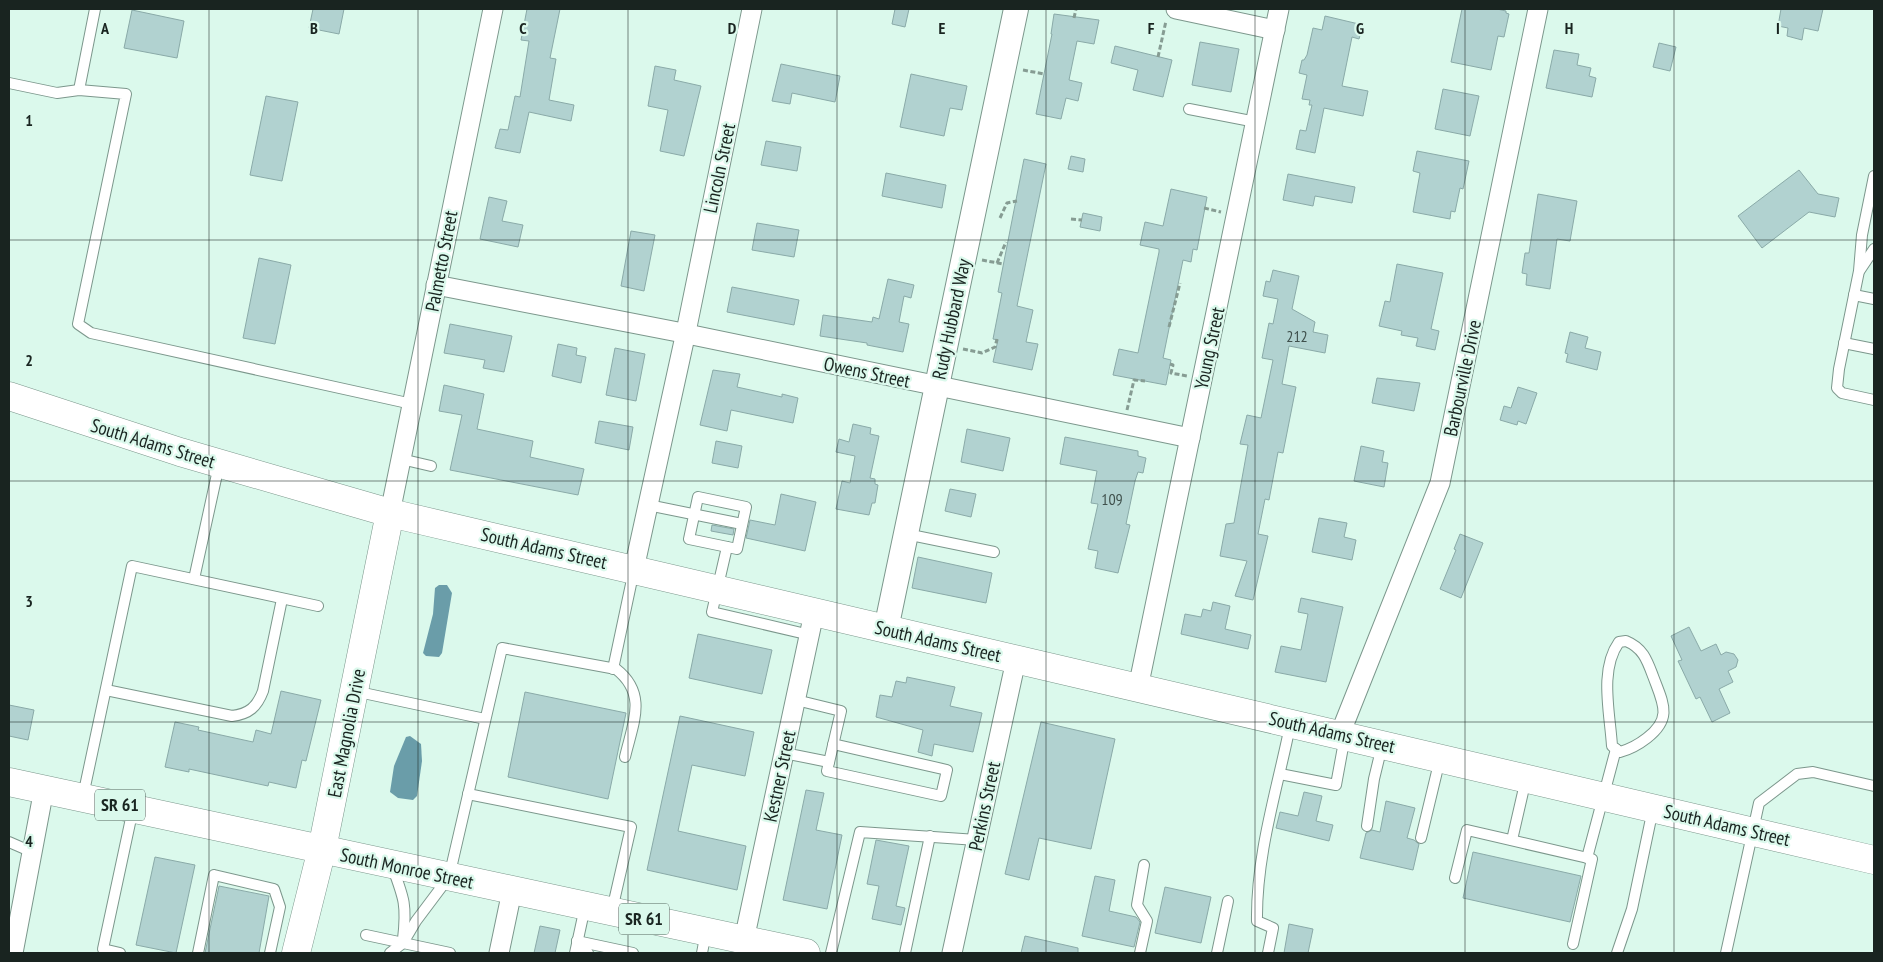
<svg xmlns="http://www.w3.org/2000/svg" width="1883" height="962" viewBox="0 0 1883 962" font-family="'PT Sans Narrow',sans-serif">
<rect width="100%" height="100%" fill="#dbf9ec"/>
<g fill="#6a9da9">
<path d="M439 585H447L452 593 442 653 439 657 426 656 423 653 433 614 435 588Z"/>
<path d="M410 736 421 744 422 761 417 796 413 800 398 798 390 792 394 766 406 737Z"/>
</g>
<g fill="#b1d2d0" stroke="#8aaaa8">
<path d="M313 9H344L339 34 309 28Z"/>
<path d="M527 9H560L550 58 556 59 549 100 574 105 571 121 529 112 520 153 495 148 500 129 508 130 515 96 520 97 529 41 521 40Z"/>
<path d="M895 9H909L905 27 892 24Z"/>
<path d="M1462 9H1497L1506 11V13L1509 14 1504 37 1498 36 1491 70 1451 62Z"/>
<path d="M1781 9H1823L1818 31 1804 28 1802 40 1787 36 1788 28 1778 26Z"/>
<path d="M132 10 184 21 177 58 124 48Z"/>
<path d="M1054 14 1099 20 1094 44 1077 41 1069 80 1082 83 1078 101 1066 98 1061 119 1036 114 1052 34H1051Z"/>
<path d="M1325 16 1363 25 1359 39 1352 37 1342 86 1368 91 1363 116 1324 108 1315 153 1296 149 1300 130 1306 131 1312 105H1309L1310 100 1302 99 1307 75 1299 73 1302 60H1304L1307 55 1313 28 1322 30Z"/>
<path d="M1200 42 1239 49 1231 92 1192 85Z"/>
<path d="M1659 43 1676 47 1670 71 1653 67Z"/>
<path d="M1115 46 1172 60 1163 97 1133 90 1138 70 1111 63Z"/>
<path d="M1554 50 1579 54 1577 65 1591 68 1589 76 1596 78 1592 97 1546 88Z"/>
<path d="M781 64 840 76 835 102 792 93 790 104 772 101Z"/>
<path d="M655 66 676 70 674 80 701 86 684 156 660 151 668 110 648 106Z"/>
<path d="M911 74 967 86 962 110 950 108 944 136 900 127Z"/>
<path d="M1443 89 1479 96 1470 136 1435 129Z"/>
<path d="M266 96 298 102 282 181 250 175Z"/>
<path d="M766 141 801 147 797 171 761 165Z"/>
<path d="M1417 151 1469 161 1463 189 1460 188 1455 212 1451 211 1450 219 1413 212 1420 173 1413 171Z"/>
<path d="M1071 156 1085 159 1083 172 1068 169Z"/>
<path d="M1024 159 1046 164 1017 306 1033 310 1026 342 1038 344 1032 370 993 362 998 340 993 339 1002 293 998 292Z"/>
<path d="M1799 170 1818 194 1839 198 1835 217 1809 212 1762 248 1738 216Z"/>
<path d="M886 173 946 185 942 208 882 196Z"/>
<path d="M1288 174 1355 187 1352 203 1315 196 1313 206 1283 200Z"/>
<path d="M1171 189 1207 197 1197 250 1193 249 1191 262 1183 260 1163 358 1171 360 1166 385 1113 375 1119 349 1138 353 1159 252V249L1140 245 1145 222 1163 226Z"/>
<path d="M1538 194 1577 201 1570 241 1557 239 1550 289 1526 285 1527 274 1522 273 1525 253H1529Z"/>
<path d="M489 197 507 201 502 221 523 225 518 247 480 239Z"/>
<path d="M1083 213 1102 217 1100 231 1080 227Z"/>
<path d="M757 223 799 230 794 257 752 250Z"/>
<path d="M631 231 655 235 644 291 621 286Z"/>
<path d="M259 258 291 265 275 344 243 338Z"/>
<path d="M1397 264 1443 273 1431 329 1439 331 1435 350 1416 346 1418 338 1401 335 1402 331 1379 326 1385 301 1390 302Z"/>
<path d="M1273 270 1299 276 1292 309 1315 322 1313 332 1328 335 1325 353 1289 346 1282 384 1296 387 1283 453 1278 452 1269 500 1265 499 1258 534 1268 536 1253 600 1235 596 1247 561 1220 556 1226 524 1234 523 1248 445 1240 444 1247 415 1261 418 1273 360 1262 358 1269 323 1273 324 1278 299 1263 296 1266 281 1270 282Z"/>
<path d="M888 279 914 285 911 298 904 296 899 322 909 324 903 352 867 345V343L820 336 823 315 872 322 873 317 879 319Z"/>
<path d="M732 287 799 300 794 325 727 312Z"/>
<path d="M450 324 512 336 504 372 483 368 485 360 444 353Z"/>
<path d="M1570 332 1588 337 1585 348 1601 352 1597 370 1566 362 1568 354 1565 353Z"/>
<path d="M558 344 577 348 576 355 586 357 581 383 552 376Z"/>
<path d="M615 348 645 354 636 401 606 395Z"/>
<path d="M713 370 740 374 737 387 782 397V394L798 398 793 423 731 410 727 431 700 425Z"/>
<path d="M1377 378 1420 383 1414 411 1372 403Z"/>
<path d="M444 385 484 394 477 429 533 441 530 457 584 469 578 495 450 470 462 415 439 411Z"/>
<path d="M1518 387 1537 393 1526 424 1518 421 1517 425 1500 420 1504 406 1511 408Z"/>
<path d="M599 421 633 427 629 450 595 443Z"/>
<path d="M853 424 871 428 870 434 879 436 870 478 875 479V484L878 485 875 503H872L869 515 836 509 842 481 850 483 855 456 836 452 839 439 849 442Z"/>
<path d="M967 429 1010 438 1003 471 961 462Z"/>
<path d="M1065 437 1138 451V456L1146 458 1143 473 1138 472 1135 481 1126 524 1130 525 1118 573 1095 568 1098 551 1088 549 1098 504 1091 503 1097 471 1060 464Z"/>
<path d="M716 441 742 446 738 468 712 463Z"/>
<path d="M1361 446 1384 451 1382 462 1388 463 1384 487 1354 481Z"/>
<path d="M950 489 976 494 971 517 945 511Z"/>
<path d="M781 494 816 502 805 551 746 538 750 520 775 525Z"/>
<path d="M1319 518 1347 523 1344 537 1356 540 1352 560 1312 552Z"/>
<path d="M712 525 734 529 733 535 711 531Z"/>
<path d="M1460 534 1483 543 1461 598 1440 589 1456 550 1454 549Z"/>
<path d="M918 557 992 573 986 603 912 588Z"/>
<path d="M1301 598 1343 607 1326 682 1275 672 1281 646 1301 650 1308 614 1298 612Z"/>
<path d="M1213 602 1230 606 1225 629 1251 635 1248 649 1181 634 1185 614 1201 617 1203 609 1211 611Z"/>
<path d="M1689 627 1701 651 1716 644 1721 655 1726 652 1734 654 1738 660 1736 667 1728 671 1733 682 1719 689 1730 713 1712 722 1700 697 1696 699 1678 661 1682 660 1671 636Z"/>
<path d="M698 634 772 650 762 694 689 678Z"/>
<path d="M907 677 955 687 950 706 982 713 973 752 934 744 932 756 918 752 923 730 876 717 880 695 892 697 896 681 906 683Z"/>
<path d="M281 691 321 700 306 761 302 760 296 788 269 782 268 786 189 769V772L165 767 175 722 199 727 198 730 253 742 256 730 271 734Z"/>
<path d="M525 692 626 713 608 799 508 777Z"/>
<path d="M9 705 34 710 28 740 9 736Z"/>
<path d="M680 716 754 732 745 776 692 765 678 831 746 846 737 890 647 870Z"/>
<path d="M1041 722 1115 739 1091 849 1039 838 1029 880 1005 874Z"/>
<path d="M806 790 824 793 816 830 842 835 827 909 783 900Z"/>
<path d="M1304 792 1322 796 1316 821 1333 825 1329 841 1276 828 1280 812 1298 816Z"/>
<path d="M1386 801 1415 808 1407 838 1414 840 1419 844 1413 870 1360 858 1366 833 1372 830 1380 832Z"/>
<path d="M876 840 909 846 896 906 905 908 901 925 872 919 879 886 867 884Z"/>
<path d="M1473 852 1581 876 1570 922 1463 898Z"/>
<path d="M155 857 195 865 176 953 136 945Z"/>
<path d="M1095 876 1115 880 1109 911 1136 917 1140 922 1134 947 1082 936Z"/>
<path d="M219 886 269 896 259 953H205Z"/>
<path d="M1165 887 1211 897 1201 943 1155 933Z"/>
<path d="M1289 924 1313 929 1308 953H1284Z"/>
<path d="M540 926 560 930 555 953H534Z"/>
<path d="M1025 936 1078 948V953H1021Z"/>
</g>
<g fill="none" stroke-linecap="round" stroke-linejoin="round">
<defs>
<g id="service">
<path d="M9 83 57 93 79 90 126 94 78 324 91 333 412 404"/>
<path d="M79 90 95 9"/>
<path d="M1189 109 1256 122"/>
<path d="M1874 176 1862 235 1859 271 1839 369 1837 388 1842 393 1874 400"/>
<path d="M1860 270 1874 249"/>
<path d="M1854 295 1874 299"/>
<path d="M1844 343 1874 349"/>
<path d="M401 459 431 466"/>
<path d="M698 497 746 507 737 549 689 539Z"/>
<path d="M648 505 742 524"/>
<path d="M906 534 994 552"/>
<path d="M727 547 712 612 810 635"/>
<path d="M194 579 219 465"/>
<path d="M1626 641C1643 648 1647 660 1653 676 1663 703 1673 718 1647 738 1638 745 1631 749 1620 752L1612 746C1610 713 1599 670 1619 642Z"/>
<path d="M613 669 634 570"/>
<path d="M106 690 232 716C249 714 257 707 263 691L282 599"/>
<path d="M354 691 485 719"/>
<path d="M796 700 841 711 827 771 941 796 947 770 833 744"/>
<path d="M784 753 829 762"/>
<path d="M1280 774 1336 785 1345 736"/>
<path d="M468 794 631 827 612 910"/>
<path d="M83 796 132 566 318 606"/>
<path d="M1367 826 1374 779 1382 746"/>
<path d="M1421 838 1440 759"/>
<path d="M1512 840 1526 779"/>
<path d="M9 842 32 852"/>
<path d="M1587 858 1616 749"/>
<path d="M392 866C404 898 407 905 403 939"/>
<path d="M1455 878 1467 830 1592 859 1573 944"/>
<path d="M366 935 450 953"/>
<path d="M577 941 633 953"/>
<path d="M577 941 588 953"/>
<path d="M120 953 103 949 133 809"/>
<path d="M198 953 214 875 274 889 280 907 270 953"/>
<path d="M390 953 403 943 416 921 449 877 502 648 616 669C648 694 633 723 625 757"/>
<path d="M575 953 585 907"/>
<path d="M702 953 706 932"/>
<path d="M831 953 860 832 977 840"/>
<path d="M905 953 930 836"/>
<path d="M1140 953 1147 921 1137 905 1144 865"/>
<path d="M1217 953 1228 901"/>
<path d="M1268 953 1273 928 1257 921C1256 855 1277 790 1290 726"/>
<path d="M1617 953 1632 909 1653 809"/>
<path d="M1726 953 1759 803 1797 774 1813 772 1874 786"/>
</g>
<g id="minor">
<path d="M1176 9 1275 30"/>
<path d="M436 285 678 332"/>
<path d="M687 327 752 9"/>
<path d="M692 335 1190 438"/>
<path d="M390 513 493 9"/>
<path d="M634 569 684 341"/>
<path d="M1138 688 1279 9"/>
<path d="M1340 734 1440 483 1538 9"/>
<path d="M744 940 814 613"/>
<path d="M13 953 44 789"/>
<path d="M499 953 512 891"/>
<path d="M952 953 1016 660"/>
</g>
<path id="tertiary" d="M886 629 1016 9"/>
<g id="secondary">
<path d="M9 396 180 452 390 513 1874 860"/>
<path d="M296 953 322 849 390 513"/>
</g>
<path id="primary" d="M9 782 806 953"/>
</defs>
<use href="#service" stroke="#7c978c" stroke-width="12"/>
<use href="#minor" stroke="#7c978c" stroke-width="21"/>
<use href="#tertiary" stroke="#7c978c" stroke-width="26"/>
<use href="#secondary" stroke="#7c978c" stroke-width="29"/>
<use href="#primary" stroke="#7c978c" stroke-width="29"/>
<g stroke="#869c93" stroke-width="3" stroke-dasharray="5 2.5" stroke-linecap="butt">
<path d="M1074 18 1076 9"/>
<path d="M1158 57 1166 21"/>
<path d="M1023 70 1044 74"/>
<path d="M1204 208 1221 212"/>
<path d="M1000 218 1007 203 1017 201"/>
<path d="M1071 219 1082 220"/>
<path d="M982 260 1003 264"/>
<path d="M997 263 1006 242"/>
<path d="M1169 327 1180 283"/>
<path d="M963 349 982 353 995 347 997 339"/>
<path d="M1170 364 1173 365 1171 373 1187 376"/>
<path d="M1127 410 1134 380 1145 381"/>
</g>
<use href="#service" stroke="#fff" stroke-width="10"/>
<use href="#minor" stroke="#fff" stroke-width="19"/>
<use href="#tertiary" stroke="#fff" stroke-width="24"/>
<use href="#secondary" stroke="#fff" stroke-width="28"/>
<use href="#primary" stroke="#fff" stroke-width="28"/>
</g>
<path fill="none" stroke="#192420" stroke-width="1" stroke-opacity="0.55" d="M209 9V953M418 9V953M628 9V953M837 9V953M1046 9V953M1255 9V953M1465 9V953M1674 9V953M9 240H1874M9 481H1874M9 722H1874"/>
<g text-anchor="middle" stroke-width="4.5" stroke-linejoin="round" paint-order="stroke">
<g font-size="16" fill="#3f504c">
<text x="1297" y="342">212</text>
<text x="1112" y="505">109</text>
</g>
<g fill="#dbf9ec" stroke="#53645d" stroke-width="1">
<rect x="95" y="789.5" width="50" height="31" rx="4"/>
<rect x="619" y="903.5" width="50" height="31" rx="4"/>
</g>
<g font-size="18" font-weight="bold" fill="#192420">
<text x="120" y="811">SR 61</text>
<text x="644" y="925">SR 61</text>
</g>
<g font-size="19" fill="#192420" stroke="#dbf9ec">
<text transform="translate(719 168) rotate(-78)" y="7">Lincoln Street</text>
<text transform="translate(441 261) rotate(-79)" y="7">Palmetto Street</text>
<text transform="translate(951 319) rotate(-78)" y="7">Rudy Hubbard Way</text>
<text transform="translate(1209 348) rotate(-78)" y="7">Young Street</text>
<text transform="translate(867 372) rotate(12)" y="7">Owens Street</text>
<text transform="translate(1462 378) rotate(-78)" y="7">Barbourville Drive</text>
<text transform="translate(153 443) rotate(17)" y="7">South Adams Street</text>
<text transform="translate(544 548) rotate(13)" y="7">South Adams Street</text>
<text transform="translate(938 641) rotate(13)" y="7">South Adams Street</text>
<text transform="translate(1332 732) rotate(13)" y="7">South Adams Street</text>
<text transform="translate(346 733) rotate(-79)" y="7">East Magnolia Drive</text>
<text transform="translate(779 776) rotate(-78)" y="7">Kestner Street</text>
<text transform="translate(984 806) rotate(-78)" y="7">Perkins Street</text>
<text transform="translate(1727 825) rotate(13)" y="7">South Adams Street</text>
<text transform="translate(407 868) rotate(12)" y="7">South Monroe Street</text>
</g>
</g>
<g font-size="16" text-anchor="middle" font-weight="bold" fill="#192420" stroke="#dbf9ec" stroke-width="4.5" stroke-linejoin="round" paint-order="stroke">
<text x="105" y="34">A</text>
<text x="314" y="34">B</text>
<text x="523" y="34">C</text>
<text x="732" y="34">D</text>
<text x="942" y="34">E</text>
<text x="1151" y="34">F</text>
<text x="1360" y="34">G</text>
<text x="1569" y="34">H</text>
<text x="1778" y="34">I</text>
<text x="29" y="126">1</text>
<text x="29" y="366">2</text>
<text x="29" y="607">3</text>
<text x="29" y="847">4</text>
</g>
<rect width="1883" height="962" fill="none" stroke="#192420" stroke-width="20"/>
</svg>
